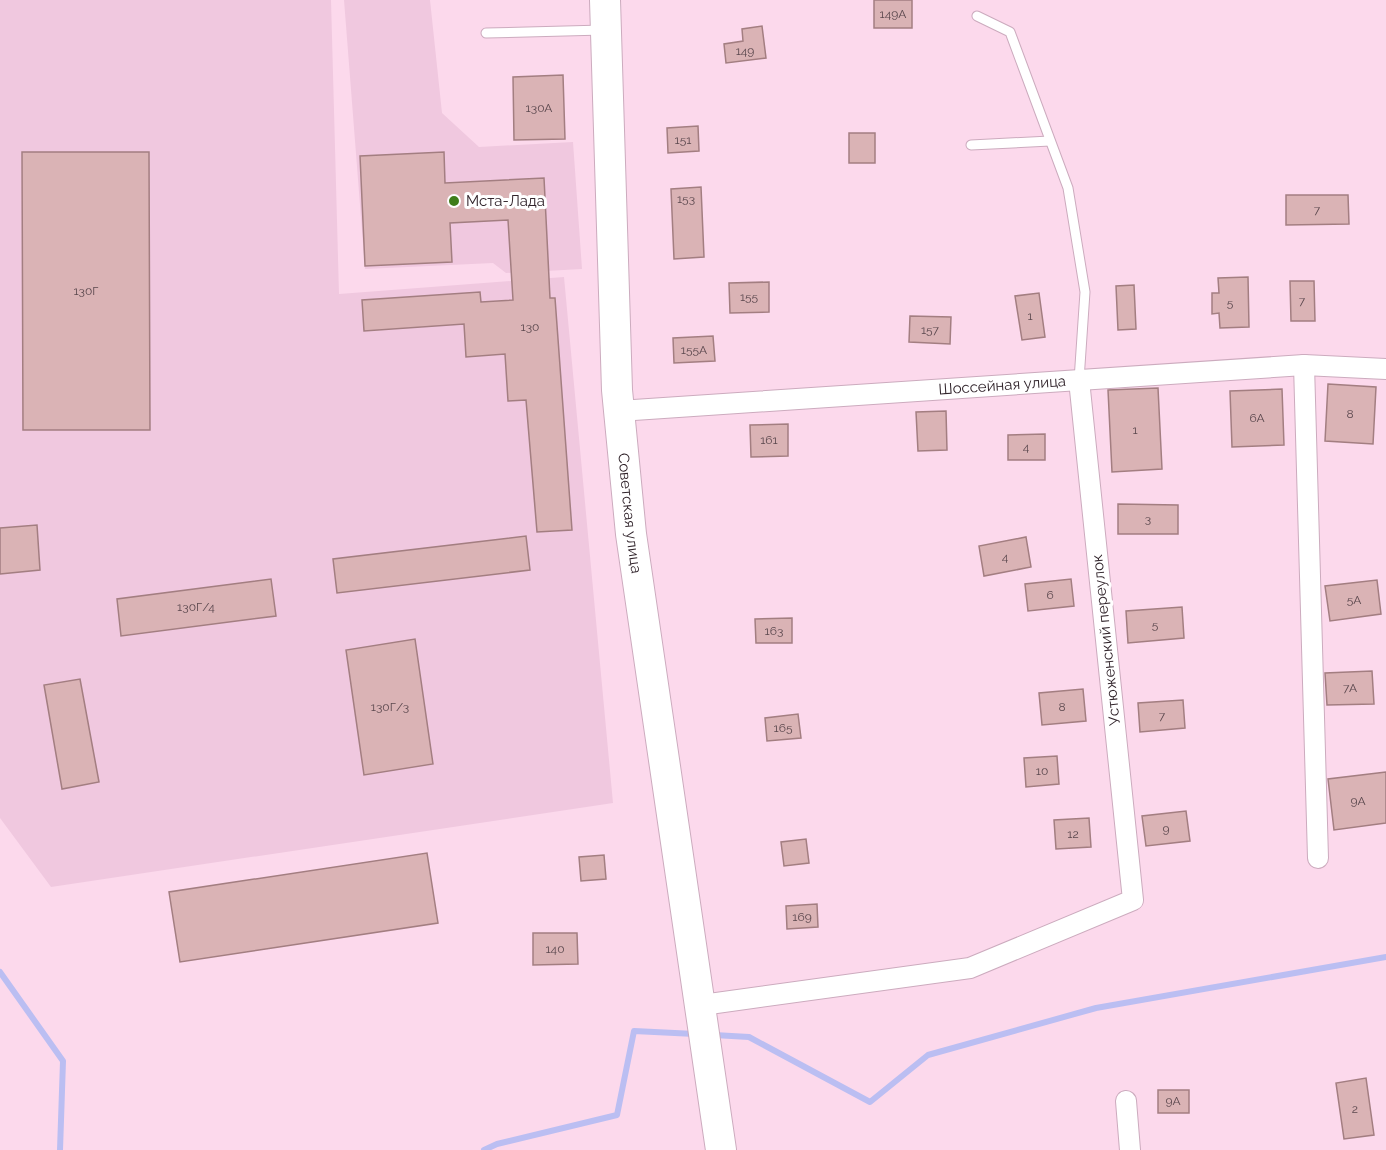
<svg xmlns="http://www.w3.org/2000/svg" width="1386" height="1150" viewBox="0 0 1386 1150" font-family="Raleway,sans-serif">
<rect width="100%" height="100%" fill="#fcd9ec"/>
<g fill="#f0c8df">
<path d="M0 0H331L339 294 564 277 613 803 51 887 0 818Z"/>
<path d="M344 0H430L442 113 479 147 573 142 582 269 506 273 493 263 365 269Z"/>
</g>
<g fill="none" stroke-linecap="round" stroke-linejoin="round">
<g stroke="#bbbef2" stroke-width="6">
<path d="M0 972 63 1061 60 1150"/>
<path d="M714 1035 749 1037 870 1102 928 1055 1096 1008 1386 957"/>
<path d="M484 1150 497 1144 617 1115 634 1031 695 1034"/>
</g>
</g>
<g fill="#dab3b5" stroke="#a37e81" stroke-width="1.5">
<rect x="874" y="0" width="38" height="28"/>
<path d="M762 26 766 58 726 63 724 44 743 41 742 29Z"/>
<path d="M563 75 565 139 514 140 513 77Z"/>
<path d="M698 126 699 151 668 153 667 128Z"/>
<rect x="849" y="133" width="26" height="30"/>
<path d="M22 152H149L150 430H23Z"/>
<path d="M444 152 445 183 544 178 550 298H555L572 530 537 532 526 400 508 401 505 354 466 357 464 324 364 331 362 300 480 292 481 302 513 300 508 220 450 223 452 262 365 266 360 156Z"/>
<path d="M701 187 704 257 674 259 671 189Z"/>
<path d="M1286 195H1348L1349 224 1286 225Z"/>
<path d="M1248 277 1249 327 1220 328 1219 313 1212 314V293H1219L1218 278Z"/>
<path d="M1290 281H1314L1315 321H1291Z"/>
<path d="M769 282V312L730 313 729 283Z"/>
<path d="M1134 285 1136 329 1118 330 1116 286Z"/>
<path d="M1039 293 1045 337 1022 340 1015 296Z"/>
<path d="M910 316 951 317 950 344 909 342Z"/>
<path d="M713 336 715 361 674 363 673 338Z"/>
<path d="M1328 384 1376 387 1373 444 1325 441Z"/>
<path d="M1158 388 1162 469 1112 472 1108 390Z"/>
<path d="M1282 389 1284 445 1232 447 1230 391Z"/>
<path d="M946 411 947 450 918 451 916 412Z"/>
<path d="M788 424V456L751 457 750 425Z"/>
<path d="M1045 434V460H1008V435Z"/>
<path d="M1118 504 1178 505V534H1118Z"/>
<path d="M37 525 40 570 0 574V528Z"/>
<path d="M526 536 530 570 337 593 333 559Z"/>
<path d="M1026 537 1031 567 984 576 979 546Z"/>
<path d="M271 579 276 616 121 636 117 599Z"/>
<path d="M1071 579 1074 606 1028 611 1025 584Z"/>
<path d="M1377 580 1381 614 1330 621 1325 586Z"/>
<path d="M1182 607 1184 638 1128 643 1126 611Z"/>
<path d="M792 618V643H756L755 619Z"/>
<path d="M415 639 433 764 364 775 346 650Z"/>
<path d="M1372 671 1374 704 1327 705 1325 673Z"/>
<path d="M80 679 99 782 62 789 44 685Z"/>
<path d="M1083 689 1086 721 1042 725 1039 693Z"/>
<path d="M1183 700 1185 728 1140 732 1138 703Z"/>
<path d="M798 714 801 738 767 741 765 718Z"/>
<path d="M1057 756 1059 784 1026 787 1024 758Z"/>
<path d="M1386 772V823L1334 830 1328 779Z"/>
<path d="M1186 811 1190 841 1146 846 1142 816Z"/>
<path d="M1089 818 1091 847 1056 849 1054 820Z"/>
<path d="M806 839 809 863 784 866 781 842Z"/>
<path d="M427 853 438 923 180 962 169 892Z"/>
<path d="M604 855 606 879 581 881 579 857Z"/>
<path d="M817 904 818 927 787 929 786 906Z"/>
<path d="M533 933H577L578 964 533 965Z"/>
<path d="M1366 1078 1374 1135 1344 1139 1336 1083Z"/>
<rect x="1158" y="1090" width="31" height="23"/>
</g>
<g fill="none" stroke-linecap="round" stroke-linejoin="round">
<defs>
<g id="service">
<path d="M977 16 1010 32 1068 188 1085 292 1079 380"/>
<path d="M486 33 603 30"/>
<path d="M971 145 1050 141"/>
</g>
<g id="minor">
<path d="M1304 365 1318 858"/>
<path id="s1" d="M619 411 1304 365 1386 369"/>
<path d="M702 1005 970 968 1133 900 1079 380"/>
<path d="M1126 1101 1130 1150"/>
</g>
<g id="primary">
<path id="s2" d="M605 0 617 390 631 534 721 1150"/>
</g>
</defs>
<use href="#service" stroke="#ccabbe" stroke-width="11"/>
<use href="#minor" stroke="#ccabbe" stroke-width="22"/>
<use href="#primary" stroke="#ccabbe" stroke-width="32"/>
<use href="#service" stroke="#fff" stroke-width="9"/>
<use href="#minor" stroke="#fff" stroke-width="20"/>
<use href="#primary" stroke="#fff" stroke-width="30"/>
</g>
<circle fill="#3f7d1a" stroke="#fff" stroke-width="2" cx="454" cy="201" r="6"/>
<g text-anchor="middle" stroke-width="6" stroke-linejoin="round" paint-order="stroke">
<g font-size="12" fill="#5b484e">
<text x="893" y="18">149А</text>
<text x="745" y="55">149</text>
<text x="539" y="112">130А</text>
<text x="683" y="144">151</text>
<text x="686" y="203">153</text>
<text x="1317" y="214">7</text>
<text x="86" y="295">130Г</text>
<text x="749" y="301">155</text>
<text x="1302" y="305">7</text>
<text x="1230" y="307">5</text>
<text x="1030" y="320">1</text>
<text x="530" y="331">130</text>
<text x="930" y="334">157</text>
<text x="694" y="354">155А</text>
<text x="1350" y="418">8</text>
<text x="1257" y="422">6А</text>
<text x="1135" y="434">1</text>
<text x="769" y="444">161</text>
<text x="1026" y="451">4</text>
<text x="1148" y="523">3</text>
<text x="1005" y="561">4</text>
<text x="1050" y="599">6</text>
<text x="1354" y="604">5А</text>
<text x="196" y="611">130Г/4</text>
<text x="1155" y="629">5</text>
<text x="774" y="635">163</text>
<text x="1350" y="692">7А</text>
<text x="390" y="711">130Г/3</text>
<text x="1062" y="711">8</text>
<text x="1162" y="720">7</text>
<text x="783" y="732">165</text>
<text x="1042" y="775">10</text>
<text x="1358" y="805">9А</text>
<text x="1166" y="833">9</text>
<text x="1073" y="838">12</text>
<text x="802" y="921">169</text>
<text x="555" y="953">140</text>
<text x="1173" y="1105">9А</text>
<text x="1355" y="1113">2</text>
</g>
<g font-size="15" fill="#31242b" stroke="#fff" text-anchor="start">
<text x="466" y="206">Мста-Лада</text>
</g>
<g font-size="15" fill="#31242b" stroke="#fff">
<text dy="5" stroke="none"><textPath href="#s1" startOffset="384">Шоссейная улица</textPath></text>
<text dy="5" stroke="none"><textPath href="#s2" startOffset="514">Советская улица</textPath></text>
<text transform="translate(1106 640) rotate(-96)" y="5">Устюженский переулок</text>
</g>
</g>
</svg>
